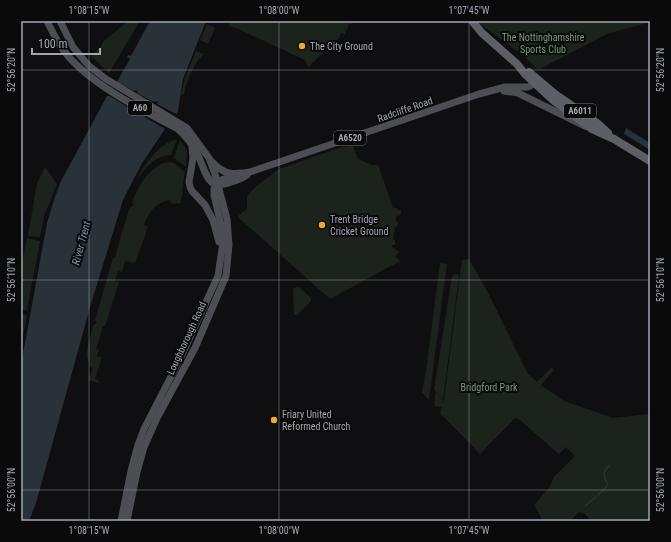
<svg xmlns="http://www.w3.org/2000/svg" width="671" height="542" viewBox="0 0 671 542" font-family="'Roboto Condensed',sans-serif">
<rect width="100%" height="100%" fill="#0f0f11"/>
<g fill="#1c231d">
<path d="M128 21H135L138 24 109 73 91 56 101 47 103 42Z"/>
<path d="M230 21H354V23L349 24 345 34 341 33 338 39 308 67 305 60 236 28 229 26Z"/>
<path d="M476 21H650V22L607 34 538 70 523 55Z"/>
<path d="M207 24 215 28 208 44 200 40Z"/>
<path d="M196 51 203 54C202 57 199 59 197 62 192 69 185 85 184 94L181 95 185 78Z"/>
<path d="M177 139 171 155C156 155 145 168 136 180 146 163 157 145 177 139Z"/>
<path d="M180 140 187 150 186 167 174 158Z"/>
<path d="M353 146 358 159 372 165H378L393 208H397L398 210 401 211V214L396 216V222H398L397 227H395L393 240H395V245H392V247L399 252 395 256 400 261 330 299 239 218V215L247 209V197L254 188 279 169 342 147Z"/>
<path d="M167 162 174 163 185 172C182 182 184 193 180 202L182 203 172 204 170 200C156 202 148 212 144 225L148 227 135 263 125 261 122 272 118 271 115 281 119 282 105 326H103L96 349 99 350 97 356 102 357 95 379 99 381V383L88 380 93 368 90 367 86 354 93 326 97 322 95 320 113 258 116 257V253L129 209 134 205 132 203C138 186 149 167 167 162Z"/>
<path d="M45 167 57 184 44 216 40 237H39L28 236 37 183Z"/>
<path d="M27 238 40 241 27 310H21V268Z"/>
<path d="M469 259 486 289 528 374 537 382 552 367 554 370 541 385 564 401 613 418 650 414V521H591L585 514 579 512 570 521H543L534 505 549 488 554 477 575 456 566 447 559 454 520 420 515 418 480 454 440 413 442 407 434 406 436 392 443 400V404L444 400 462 260Z"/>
<path d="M440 263 447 264 429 400 422 392 426 371Z"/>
<path d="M456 274 459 276 443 399 434 390 452 276Z"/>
<path d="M298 286 311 298V301L297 315H294L293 289Z"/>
<path d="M21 313 27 315 21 348Z"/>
</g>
<g fill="#293238">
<path d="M150 21H206L183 79 178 111 177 114 175 113 159 138 142 163 123 200 90 307 36 503 29 521H21V365L47 223 55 197 61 181 107 96H109L130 59 127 57 128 55 131 56Z"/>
<path d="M626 128 650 143V150L624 134Z"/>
</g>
<path fill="#0f0f11" d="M115 81 134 91 136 90 138 91 137 93 154 102 156 101 158 102 157 104 178 115 176 116 167 130 148 119H147L146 117 128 107 127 108 126 106 108 95 107 94Z"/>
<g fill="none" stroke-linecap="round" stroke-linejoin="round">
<g stroke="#293238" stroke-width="1.5">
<path d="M598 495 608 485C604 478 602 472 609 466"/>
<path d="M585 506 596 497"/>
</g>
<g stroke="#4c4e54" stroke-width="7">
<path d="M47 21C52 31 57 42 64 51 88 83 142 110 178 129 186 136 192 144 197 153 202 162 205 179 214 184 221 187 241 179 247 175"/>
<path d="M60 21 73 47 89 66 106 79 187 128 209 158 215 174 227 219 229 245 226 276 195 348 157 418 144 447 137 472 127 521"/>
<path d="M504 91 518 93 524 96 585 126"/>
<path d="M192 147 193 158 189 182 190 187 192 191 205 205 213 220 219 242"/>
<path d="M211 161C224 175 232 175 250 172L479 94 505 87H528L539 81"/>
<path d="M121 521 131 471 138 445 144 429 180 359 218 276 223 242 221 225 214 195V189L221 180 239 174"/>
</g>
<g stroke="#5d5f66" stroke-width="8">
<path d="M472 21 482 33 517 64 525 74 553 100 592 129 614 139 650 161"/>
<path d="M529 72 555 94 597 123 608 133"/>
</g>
</g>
<path fill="none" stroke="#a1a6b1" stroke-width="1" stroke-opacity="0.45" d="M89 21V521M279 21V521M469 21V521M21 70H650M21 280H650M21 490H650"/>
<g fill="#ecab2c" stroke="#0a0a0b" stroke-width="1.5">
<circle cx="302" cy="46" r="4"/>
<circle cx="322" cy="225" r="4"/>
<circle cx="274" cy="420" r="4"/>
</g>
<g text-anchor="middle" stroke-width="4" stroke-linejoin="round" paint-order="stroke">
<g fill="#0a0a0b" stroke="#74777f" stroke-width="1">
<rect x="128" y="101" width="24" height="14" rx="3"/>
<rect x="564" y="104" width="32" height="14" rx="3"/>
<rect x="334" y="131" width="32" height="14" rx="3"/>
</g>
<g font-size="9" font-weight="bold" fill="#a1a6b1">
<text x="140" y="111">A60</text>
<text x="580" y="114">A6011</text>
<text x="350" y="141">A6520</text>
</g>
<g font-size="10" fill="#789c7a" stroke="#0a0a0b">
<text x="543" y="41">The Nottinghamshire<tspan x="543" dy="12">Sports Club</tspan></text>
<text x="489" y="391">Bridgford Park</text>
</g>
<g font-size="10" fill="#a1a6b1" stroke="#0a0a0b" text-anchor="start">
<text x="310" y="50">The City Ground</text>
<text x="330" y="223">Trent Bridge<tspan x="330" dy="12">Cricket Ground</tspan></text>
<text x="282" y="418">Friary United<tspan x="282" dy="12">Reformed Church</tspan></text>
</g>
<g font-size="10" fill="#a1a6b1" stroke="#0a0a0b">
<text transform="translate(405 109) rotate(-19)" y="4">Radcliffe Road</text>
<text transform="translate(186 338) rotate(-65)" y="4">Loughborough Road</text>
</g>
<g font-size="11" font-style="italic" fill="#7794ac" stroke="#0a0a0b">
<text transform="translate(81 243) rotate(-75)" y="4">River Trent</text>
</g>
</g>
<rect width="671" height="542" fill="none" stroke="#0a0a0b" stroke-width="44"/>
<path d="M32 48v6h68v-6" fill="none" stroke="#a1a6b1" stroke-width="2"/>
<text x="38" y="48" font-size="12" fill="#a1a6b1" stroke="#0a0a0b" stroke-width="3" paint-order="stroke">100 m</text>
<rect x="22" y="22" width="627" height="498" fill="none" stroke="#a1a6b1" stroke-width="1.5"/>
<g font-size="10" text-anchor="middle" fill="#a1a6b1">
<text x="89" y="14">1°08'15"W</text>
<text x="279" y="14">1°08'00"W</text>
<text x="469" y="14">1°07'45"W</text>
<text transform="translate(11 70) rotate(-90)" y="4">52°56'20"N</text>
<text transform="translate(660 70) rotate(-90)" y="4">52°56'20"N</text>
<text transform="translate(11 280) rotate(-90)" y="4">52°56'10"N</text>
<text transform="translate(660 280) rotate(-90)" y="4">52°56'10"N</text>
<text transform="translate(11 490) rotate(-90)" y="4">52°56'00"N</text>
<text transform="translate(660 490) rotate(-90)" y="4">52°56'00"N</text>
<text x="89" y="534">1°08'15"W</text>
<text x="279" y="534">1°08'00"W</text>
<text x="469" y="534">1°07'45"W</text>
</g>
</svg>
